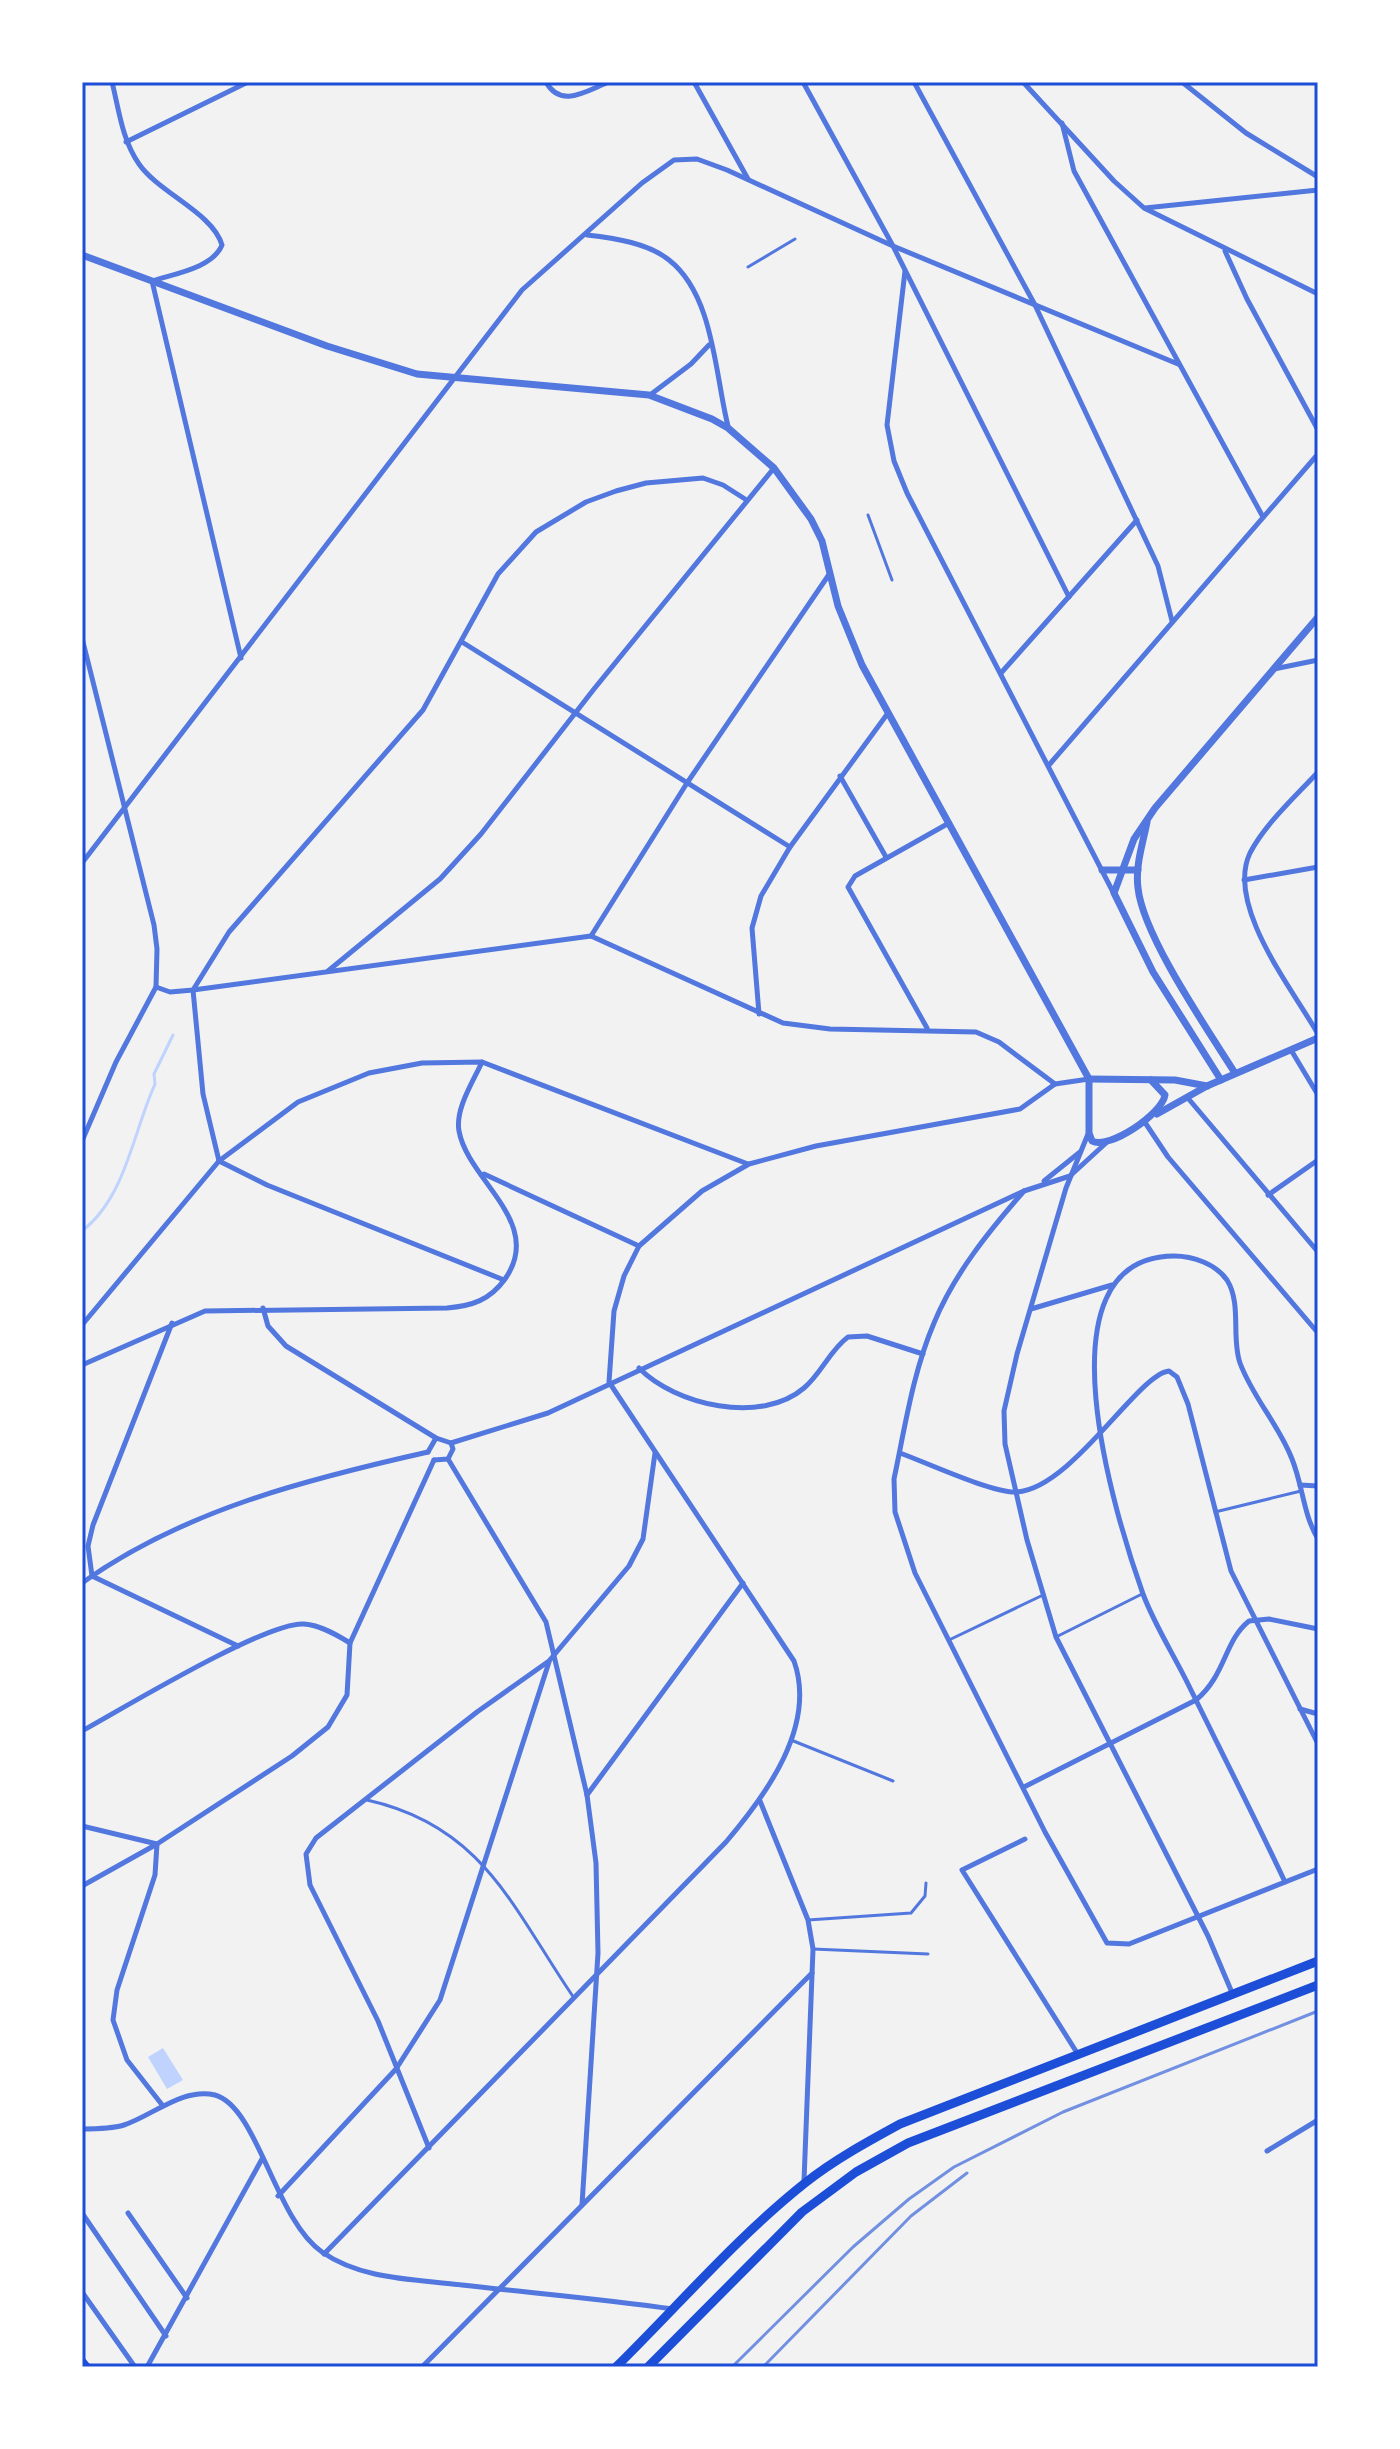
<svg xmlns="http://www.w3.org/2000/svg" width="1400" height="2449" viewBox="0 0 1400 2449" font-family="Merriweather,serif">
<rect width="100%" height="100%" fill="#f2f2f2"/>
<path fill="#bfd3fe" d="M163 2048 183 2080 167 2089 148 2057Z"/>
<g fill="none" stroke-linecap="round" stroke-linejoin="round">
<path stroke="#bfd3fe" stroke-width="3" d="M82 1231C126 1197 133 1132 155 1084L154 1074 173 1035"/>
<g stroke="#5277de" stroke-width="3">
<path d="M748 267 795 239"/>
<path d="M868 515 892 580"/>
<path d="M1215 1512 1301 1491"/>
<path d="M1056 1637 1142 1594"/>
<path d="M949 1640 1041 1596"/>
<path d="M791 1740 893 1781"/>
<path d="M367 1800C484 1826 513 1909 574 1998"/>
<path d="M808 1920 911 1913 925 1896 926 1883"/>
<path d="M813 1949 928 1954"/>
</g>
<g stroke="#5277de" stroke-width="5">
<path d="M112 82C119 110 122 140 139 164 159 193 213 213 222 245 213 268 173 274 152 281L241 658"/>
<path d="M546 82C561 109 586 91 609 82"/>
<path d="M694 82 748 179"/>
<path d="M803 82 893 246 1069 597"/>
<path d="M914 82 1035 305 1158 566 1172 621"/>
<path d="M1023 82 1114 181 1144 208 1318 294"/>
<path d="M1182 82 1246 133 1318 177"/>
<path d="M1062 123 1074 171 1263 517"/>
<path d="M126 142 248 82"/>
<path d="M1145 208 1318 190"/>
<path d="M587 235C614 238 648 243 669 260 714 295 715 375 728 426"/>
<path d="M1225 251 1247 299 1318 430"/>
<path d="M905 271 887 425 894 461 907 493 1113 892"/>
<path d="M650 395 691 364 709 345"/>
<path d="M82 638 154 925 157 949 156 987"/>
<path d="M462 642 790 847"/>
<path d="M1274 669 1318 660"/>
<path d="M1001 673 1137 520"/>
<path d="M1049 765 1318 454"/>
<path d="M1318 772C1296 796 1265 824 1250 853 1225 905 1293 990 1318 1034"/>
<path d="M840 776 886 857"/>
<path d="M82 863 522 290 642 183 674 160 697 159 727 170 893 246 1178 364"/>
<path d="M1244 880 1318 867"/>
<path d="M591 936 687 783 830 573"/>
<path d="M328 971 440 879 481 834 594 689 774 468"/>
<path d="M156 987 170 992 193 990 591 936 783 1023 830 1029 976 1032 999 1042 1055 1084"/>
<path d="M759 1014 752 928 761 896 790 847 888 713"/>
<path d="M927 1028 848 887 855 876 949 823"/>
<path d="M1291 1050 1318 1095"/>
<path d="M1187 1097 1318 1252"/>
<path d="M1144 1121 1168 1157 1318 1333"/>
<path d="M1088 1134 1066 1188 1017 1354 1004 1411 1005 1444 1027 1540 1056 1637 1208 1936 1233 1995"/>
<path d="M82 1141 116 1062 156 987"/>
<path d="M219 1161 203 1094 193 990 229 932 423 710 498 574 536 532 586 502 616 491 646 483 703 478 723 485 745 499"/>
<path d="M219 1161 267 1185 504 1280"/>
<path d="M484 1174 639 1246"/>
<path d="M1044 1181 1080 1152"/>
<path d="M1024 1191C989 1231 954 1274 934 1323 913 1372 905 1427 894 1479L895 1512 915 1573 1045 1832 1107 1943 1129 1944 1318 1869"/>
<path d="M1268 1195 1318 1160"/>
<path d="M263 1308 268 1326 286 1346 436 1438 451 1443 548 1413 1024 1191 1070 1176 1106 1143"/>
<path d="M1031 1309 1112 1285"/>
<path d="M172 1323 93 1525 88 1546 92 1576 238 1646"/>
<path d="M82 1325 219 1161 298 1102 369 1073 422 1063 482 1062 748 1164"/>
<path d="M82 1365 205 1311 447 1308C472 1306 490 1300 505 1279 545 1222 468 1181 459 1131 455 1109 473 1082 482 1062"/>
<path d="M639 1368C675 1405 761 1425 804 1388 821 1374 830 1350 848 1337L867 1336 923 1354"/>
<path d="M428 1452 436 1438"/>
<path d="M900 1453C925 1462 994 1494 1017 1492 1072 1488 1138 1374 1169 1371L1177 1377 1188 1404 1231 1571 1318 1744"/>
<path d="M448 1459 546 1622 587 1795 596 1863 598 1953 582 2205"/>
<path d="M434 1460 448 1459 453 1449 451 1443"/>
<path d="M1300 1485 1318 1486"/>
<path d="M82 1583C184 1510 308 1479 428 1452"/>
<path d="M1300 1709 1318 1714"/>
<path d="M82 1731C122 1709 267 1621 304 1624 320 1625 337 1635 350 1643"/>
<path d="M1024 1787 1196 1700C1226 1675 1224 1641 1249 1621L1269 1619 1318 1629"/>
<path d="M587 1795 743 1583"/>
<path d="M760 1801 808 1920 813 1949 804 2181"/>
<path d="M82 1826 157 1844 155 1875 117 1990 113 2020 127 2060 163 2106"/>
<path d="M1025 1839 962 1870 1079 2056"/>
<path d="M1285 1882C1254 1816 1221 1751 1189 1686 1174 1655 1155 1626 1143 1594 1117 1521 1033 1257 1174 1256 1193 1256 1216 1264 1227 1280 1242 1304 1231 1338 1240 1363 1253 1398 1279 1425 1292 1459 1303 1486 1303 1514 1318 1539"/>
<path d="M82 1886 157 1844 292 1756 328 1727 347 1695 350 1643 434 1460"/>
<path d="M82 2129C96 2129 111 2129 124 2125 152 2116 183 2087 215 2095 258 2107 275 2220 322 2252 362 2280 415 2279 462 2285 532 2293 603 2299 673 2309"/>
<path d="M429 2148 378 2021 310 1885 306 1854 316 1838 477 1712 549 1661 629 1566 643 1539 655 1453"/>
<path d="M1267 2151 1318 2120"/>
<path d="M278 2196 396 2069 440 2000 549 1662"/>
<path d="M82 2213 166 2336"/>
<path d="M128 2213 187 2298"/>
<path d="M324 2254 726 1842C766 1795 817 1726 794 1661L609 1382 614 1311 624 1276 639 1246 702 1191 749 1164 816 1146 1020 1109 1055 1084 1089 1079"/>
<path d="M82 2292 135 2367"/>
<path d="M147 2367 262 2159"/>
<path d="M422 2367 812 1973"/>
</g>
<g stroke="#5277de" stroke-width="7">
<path d="M82 255 327 346 417 374 649 395 712 419 728 428 774 468 811 519 822 541 838 606 862 665 1089 1079V1133L1092 1141C1109 1150 1162 1114 1165 1095L1151 1080"/>
<path d="M1147 822C1143 843 1135 866 1138 888 1143 936 1208 1030 1235 1073"/>
<path d="M1102 870H1138"/>
<path d="M1089 1079 1175 1080 1207 1086"/>
<path d="M1221 1080 1153 972 1114 893 1134 839 1155 808 1318 617"/>
<path d="M1157 1114 1207 1086 1318 1038"/>
</g>
<path stroke="#1d4ed8" stroke-width="8" d="M82 2361 87 2367"/>
<g stroke="#1d4ed8" stroke-width="9">
<path d="M616 2367C678 2306 737 2237 805 2183 834 2160 867 2142 900 2124L1318 1961"/>
<path d="M648 2367 802 2212 856 2172 908 2143 1318 1985"/>
</g>
<g stroke="#7290e2" stroke-width="3">
<path d="M732 2367 853 2247 909 2199 954 2167 1063 2112 1318 2011"/>
<path d="M763 2367 911 2216 967 2173"/>
</g>
</g>
<rect width="1400" height="2449" fill="none" stroke="#ffffff" stroke-width="168"/>
<rect x="84" y="84" width="1232" height="2281" fill="none" stroke="#1d4ed8" stroke-width="3"/>
</svg>
